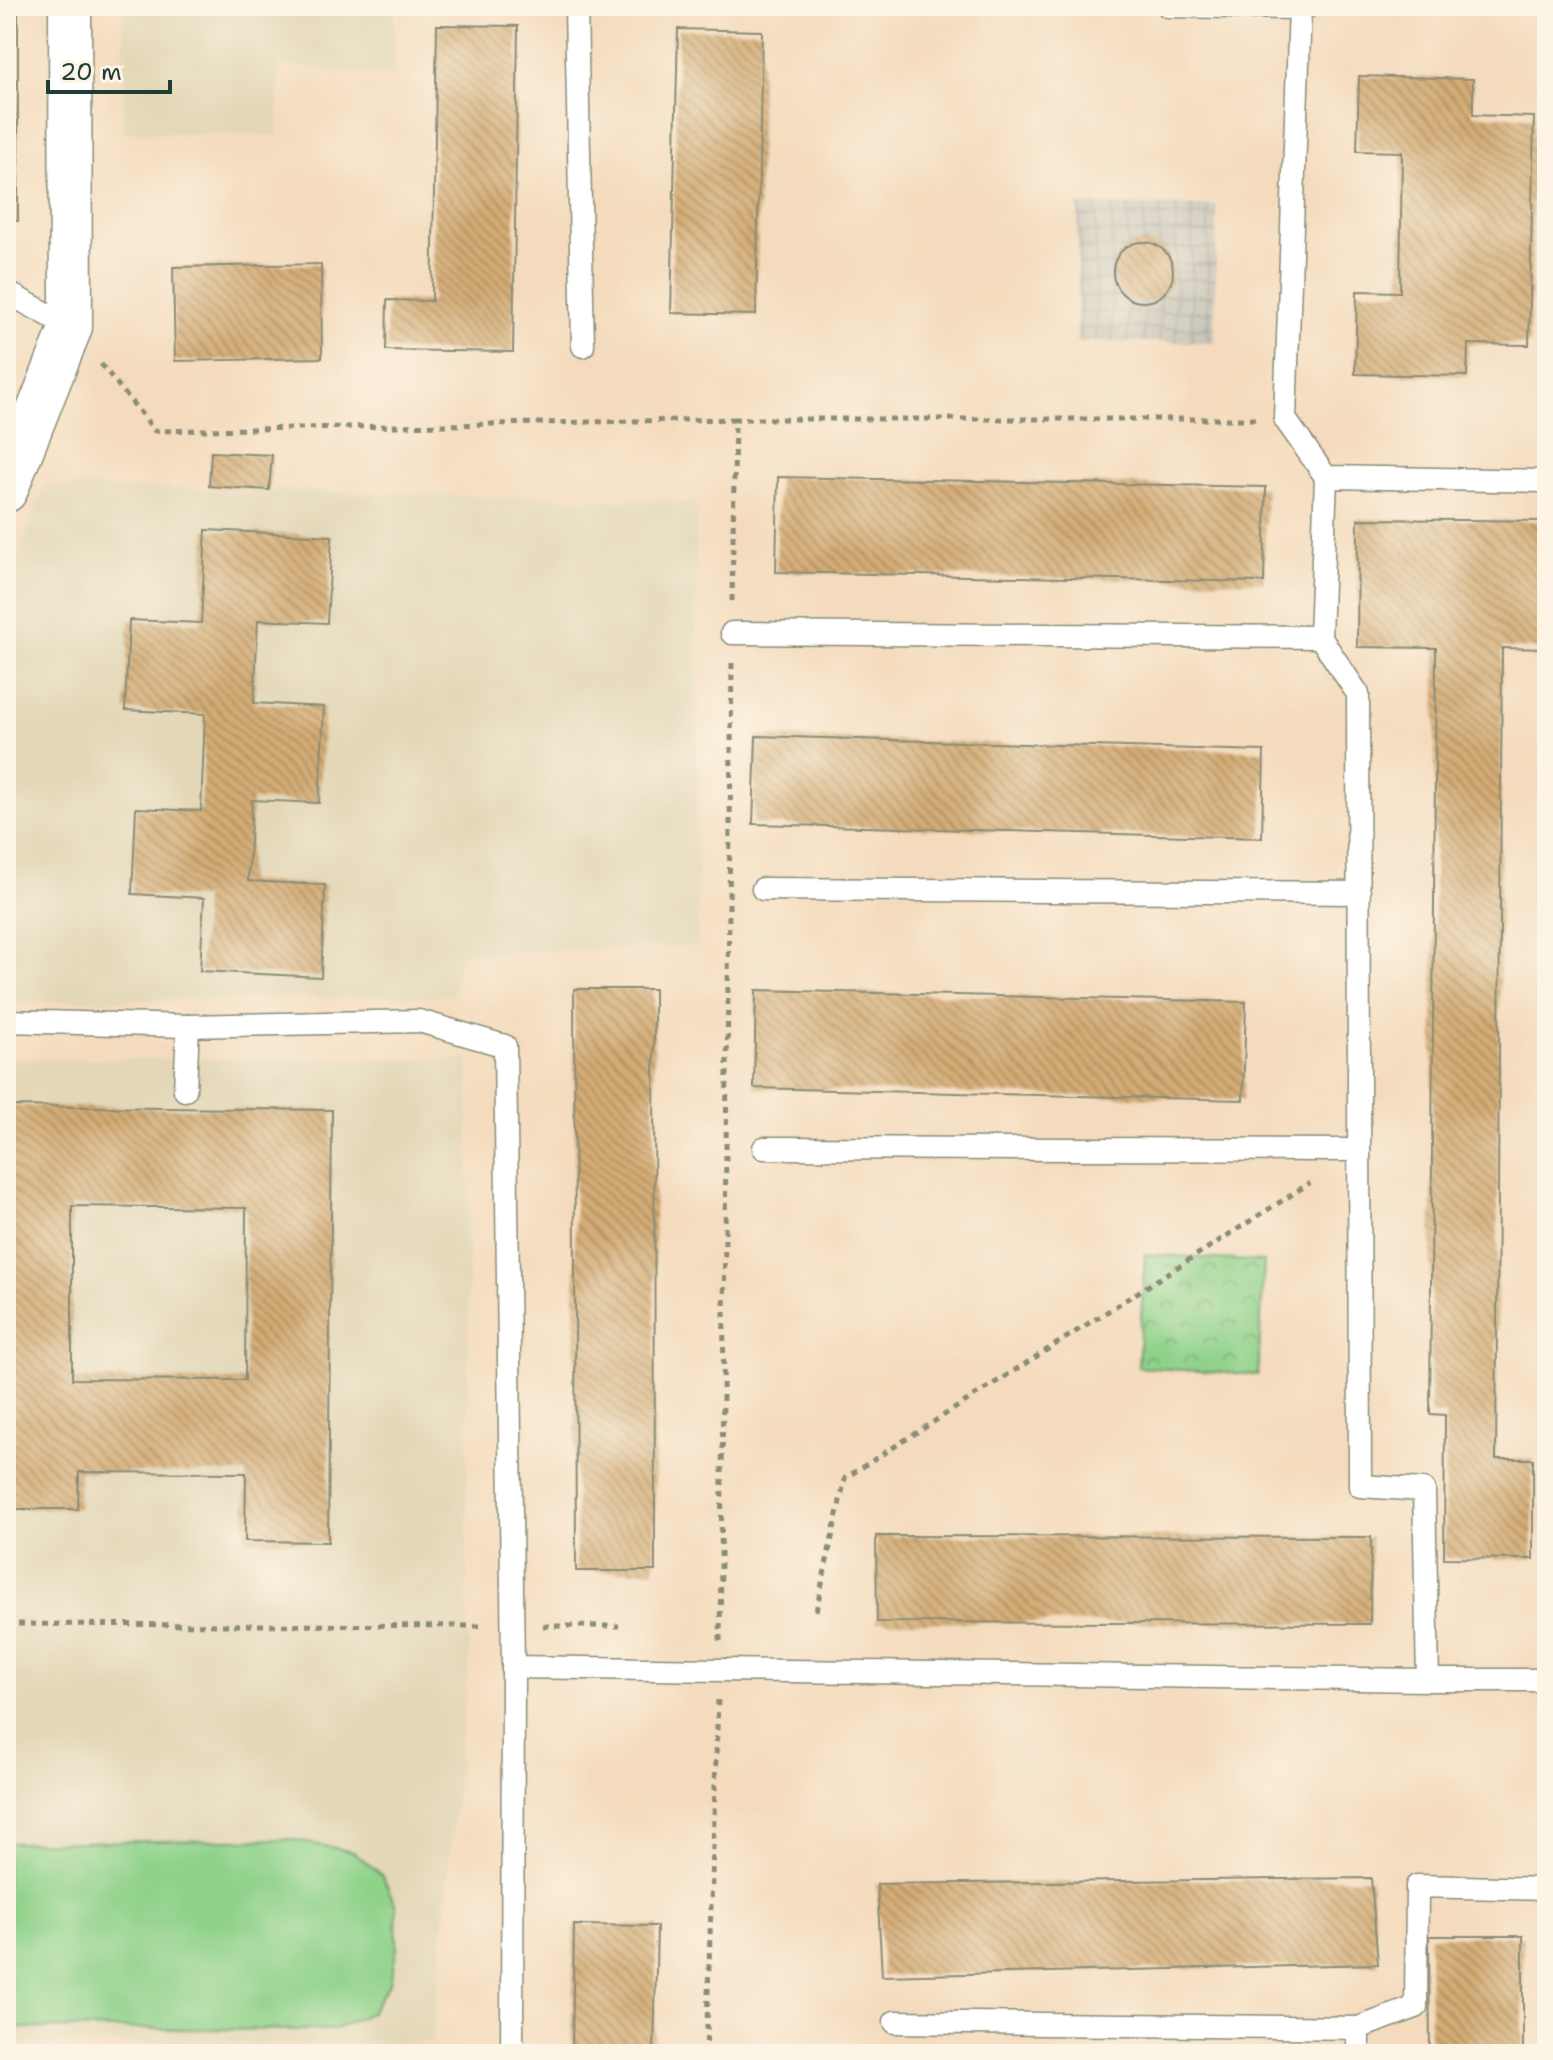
<svg xmlns="http://www.w3.org/2000/svg" width="1553" height="2060" viewBox="0 0 1553 2060" font-family="'Shantell Sans',sans-serif">
<defs>
<pattern id="industrial-grid" width="8" height="8" patternUnits="userSpaceOnUse" patternTransform="scale(2)"><rect width="8" height="8" fill="#c8c4b8"/><path d="M0 4h8M4 0v8" fill="none" stroke="#aba99f"/></pattern>
<pattern id="park-crowns" width="20" height="18" patternUnits="userSpaceOnUse" patternTransform="scale(2)"><rect width="20" height="18" fill="#8fd28a"/><path d="M2 6a3 3 0 1 1 6 0M12 15a3 3 0 1 1 6 0" fill="none" stroke="#74ac72"/></pattern>
<pattern id="building-back-hatch" width="6" height="6" patternUnits="userSpaceOnUse" patternTransform="scale(2)"><rect width="6" height="6" fill="#d4ac75"/><path d="M-1 5l2 2M0 0l6 6M5-1l2 2" fill="none" stroke="#ab8d61"/></pattern>
</defs>
<rect width="100%" height="100%" fill="#fcf5e5"/>
<filter id="ink" filterUnits="userSpaceOnUse"><feTurbulence type="fractalNoise" baseFrequency=".0125" numOctaves="2"/><feDisplacementMap in="SourceGraphic" scale="16" xChannelSelector="R" yChannelSelector="G"/><feConvolveMatrix kernelMatrix="1 2 1 2 8 2 1 2 1" color-interpolation-filters="sRGB"/></filter>
<filter id="wash" filterUnits="userSpaceOnUse"><feTurbulence type="fractalNoise" baseFrequency=".006" numOctaves="4" result="noise"/><feDisplacementMap in="SourceGraphic" scale="32" xChannelSelector="R" yChannelSelector="G"/><feGaussianBlur stdDeviation="1.8" result="paint"/><feColorMatrix in="noise" values="0 0 0 0 0 0 0 0 0 0 0 0 0 0 0 0 0 1.4 0 .05"/><feComposite in="paint" operator="in"/></filter>
<g filter="url(#wash)">
<rect width="100%" height="100%" fill="#f4dbbd"/>
<g fill="#e3d7b7">
<path d="M124 6H394V75L279 65 278 135 123 133Z"/>
<path d="M45 486 269 490 696 502 698 946 460 954 453 996 6 1002V585Z"/>
<path d="M6 1059H469L467 1593 469 1657 432 2043 6 2044Z"/>
</g>
<path fill="url(#industrial-grid)" d="M1078 205 1217 206 1214 342H1077Z"/>
<path fill="url(#park-crowns)" stroke="#57885f" stroke-width="2" d="M1145 1254 1264 1262 1258 1375 1138 1367Z"/>
<path fill="#8fd28a" stroke="#57885f" stroke-width="2" d="M291 1839 354 1852 382 1875 396 1906 397 1948 390 1982 370 2013 333 2030 6 2028V1843Z"/>
<g id="blocks">
<g fill="url(#building-back-hatch)" fill-rule="evenodd">
<rect x="6" y="6" width="12" height="215"/>
<path d="M437 25 518 26 513 352 386 350 387 300 432 301Z"/>
<path d="M678 29 762 31 756 315 671 313Z"/>
<path d="M1359 76 1473 79V115L1534 117 1529 345 1468 344 1467 376 1355 374 1357 291 1400 292 1402 152 1357 151Z"/>
<circle cx="1143" cy="272" r="30"/>
<path d="M321 264 322 358 175 361 173 267Z"/>
<path d="M211 452 272 455 269 490 209 486Z"/>
<path d="M778 477 1266 487 1264 582 776 572Z"/>
<path d="M1358 519 1547 521V649L1502 648 1496 1459H1533V1559L1444 1558 1445 1415 1430 1414 1436 648 1357 647Z"/>
<path d="M206 530 332 536 327 623 258 620 254 703 324 707 319 803 252 800 248 881 325 885 321 977 200 971 204 898 132 894 136 808 201 811 205 714 125 710 129 620 201 623Z"/>
<path d="M756 736 1264 751 1262 838 753 824Z"/>
<path d="M574 989H654L655 1571H576Z"/>
<path d="M756 990 1246 1002 1243 1100 754 1088Z"/>
<path d="M6 1106 332 1110 328 1542 245 1541 246 1473 79 1472 78 1509H6ZM72 1206 246 1208 245 1380 72 1379Z"/>
<path d="M876 1536 1371 1537 1370 1624 877 1622Z"/>
<path d="M1371 1878 1378 1964 882 1976 877 1884Z"/>
<path d="M574 1925 657 1926 654 2054H572Z"/>
<path d="M1429 1936H1523V2054H1430Z"/>
</g>
</g>
</g>
<g filter="url(#ink)">
<use href="#blocks" fill-opacity="0" stroke="#8a8c78" stroke-width="2"/>
<g fill="none" stroke-linecap="round" stroke-linejoin="round">
<defs>
<g id="lane">
<path d="M576 6 583 346"/>
<path d="M1168 6 1300 8 1309 6"/>
<path d="M1300 8 1285 419 1326 477 1547 481"/>
<path d="M6 292 71 327"/>
<path d="M1326 477 1320 637 1358 694 1360 1486 1424 1490 1428 1680H1547"/>
<path d="M732 633 1320 637"/>
<path d="M763 889 1359 893"/>
<path d="M6 1021 188 1026 419 1021 505 1046 513 1667 1428 1680"/>
<path d="M185 1090 188 1026"/>
<path d="M764 1148 1359 1150"/>
<path d="M895 2022 1358 2028"/>
<path d="M512 2054 513 1667"/>
<path d="M1358 2054V2028L1416 2007 1417 1886 1547 1889"/>
</g>
<path id="street" d="M6 491 71 327 70 6"/>
</defs>
<use href="#lane" stroke="#8a8c78" stroke-width="25"/>
<use href="#street" stroke="#8a8c78" stroke-width="45"/>
<g stroke="#8a8c78" stroke-width="5" stroke-dasharray="6 6" stroke-linecap="butt">
<path d="M101 364 155 431 735 419"/>
<path d="M732 601 735 419H1255"/>
<path d="M816 1611 845 1478 1310 1183"/>
<path d="M6 1624 481 1626"/>
<path d="M543 1626H619"/>
<path d="M720 1641 732 663"/>
<path d="M706 2054 718 1699"/>
</g>
<use href="#lane" stroke="#fff" stroke-width="22"/>
<use href="#street" stroke="#fff" stroke-width="42"/>
</g>
</g>
<rect width="1553" height="2060" fill="none" stroke="#fcf5e5" stroke-width="32"/>
<path d="M48 80v12h122v-12" fill="none" stroke="#1f3d34" stroke-width="4"/>
<text x="60" y="80" font-size="24" fill="#1f3d34" stroke="#fcf5e5" stroke-width="6" paint-order="stroke">20 m</text>
</svg>
